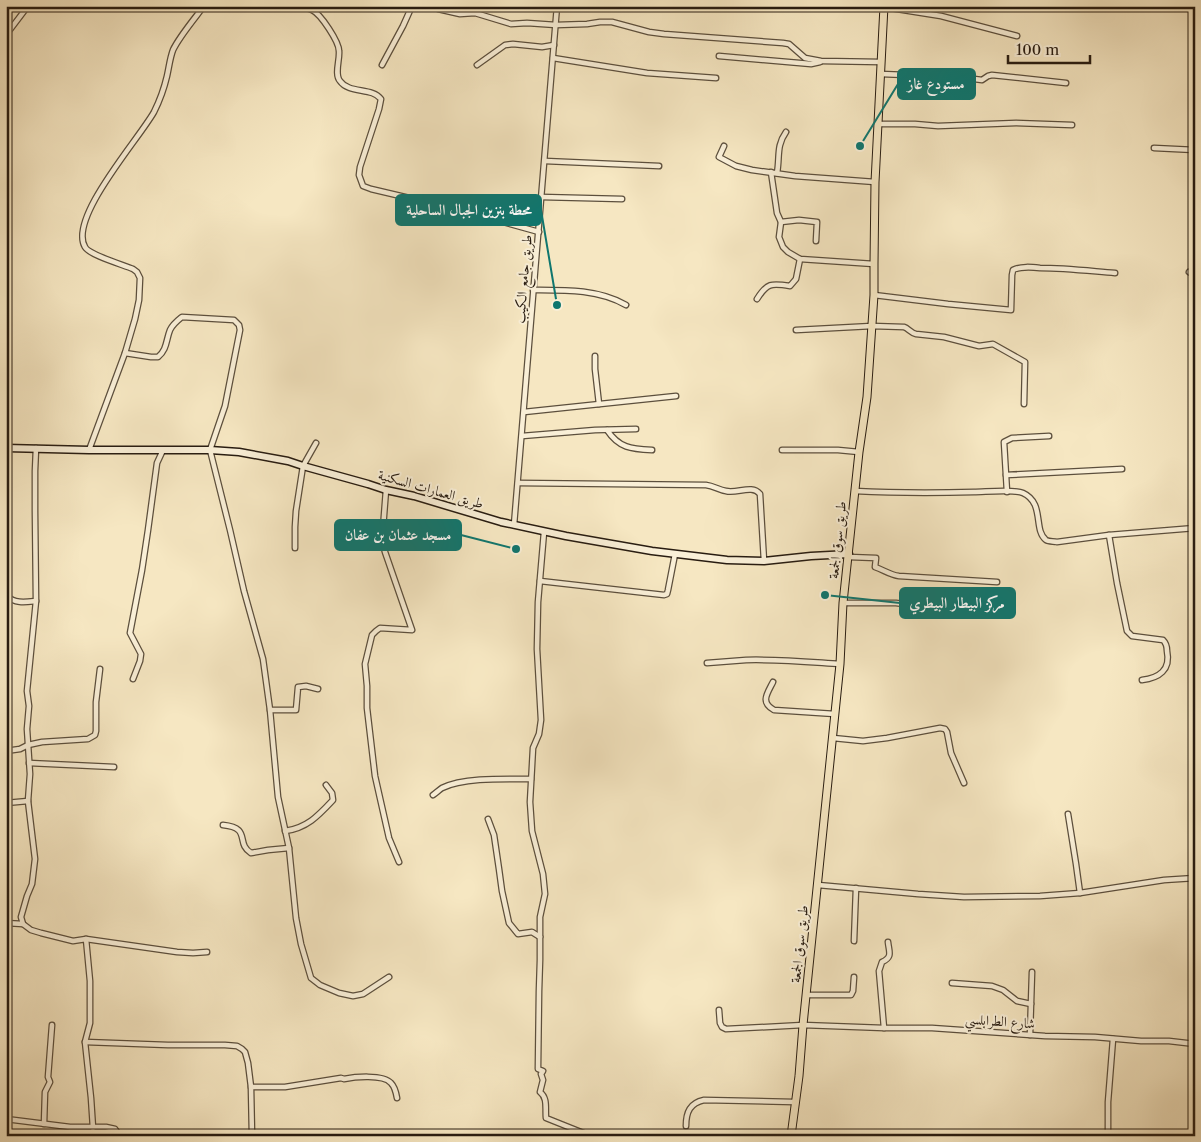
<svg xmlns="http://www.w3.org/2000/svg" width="1201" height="1142" viewBox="0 0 1201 1142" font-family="'Libre Caslon Text',Amiri,serif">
<rect width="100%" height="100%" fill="#f6e7c2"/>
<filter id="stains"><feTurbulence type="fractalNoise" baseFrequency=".004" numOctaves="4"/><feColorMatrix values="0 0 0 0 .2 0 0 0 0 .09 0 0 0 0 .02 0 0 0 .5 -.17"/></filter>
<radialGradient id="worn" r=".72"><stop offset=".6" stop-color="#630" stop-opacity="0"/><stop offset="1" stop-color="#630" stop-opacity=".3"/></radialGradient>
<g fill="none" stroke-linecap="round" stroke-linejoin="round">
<defs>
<g id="street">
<path d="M298 6C302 7 308 8 312 10 321 14 339 42 339 51 340 60 334 74 340 81 349 94 372 87 381 99L379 109 360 167 359 175 363 186 371 189 456 209 539 232"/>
<path d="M884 7 941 16 1017 36"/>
<path d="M438 9 460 14 475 13 511 24 527 23 556 25 587 24 600 22H612L649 32 664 34 783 43 789 44 805 58 821 61 881 62"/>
<path d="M6 35 28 6"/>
<path d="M719 56 811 64 820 62"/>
<path d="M553 58 647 73 716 78"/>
<path d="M382 65 403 26 412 6"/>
<path d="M477 65 505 45 513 44 542 47 554 45"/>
<path d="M881 74 932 76 937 77 940 79 944 75 982 80 988 76 992 75 1066 83"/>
<path d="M878 124H915L938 126 1016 123 1072 125"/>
<path d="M724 146 719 157 736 166 752 170 795 176 875 182"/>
<path d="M1154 148 1195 150"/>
<path d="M545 161 659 166"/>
<path d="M771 172 777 213 781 222 779 237 783 247 788 252 800 259 874 264"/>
<path d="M777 173C780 157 776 146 786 132"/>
<path d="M541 197 622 199"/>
<path d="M781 222 799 220 817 222 816 241"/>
<path d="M1189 272 1195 275"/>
<path d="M533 290C564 290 598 289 626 305"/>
<path d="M874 295 948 304 1011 310 1012 275 1013 270C1021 266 1031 267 1040 268 1065 268 1090 271 1115 273"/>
<path d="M757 299C767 283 771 283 790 286L796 279 800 259"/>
<path d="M796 330 872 326 904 327C908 328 911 333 916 334L944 337 979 346 993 344 1025 362 1024 404"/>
<path d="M125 353 151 357H158C167 350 166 340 170 330 173 324 177 321 182 317L234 320 239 325 240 330 225 406 210 450 230 530 244 591 263 659 270 710 278 797 289 848 296 918 301 944 311 978 320 985 339 993 353 996 363 994 389 977"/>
<path d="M595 356V369L599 404"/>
<path d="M524 412 676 396"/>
<path d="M607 430C619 448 631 449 652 450"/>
<path d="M522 436 595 430 636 429"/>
<path d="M36 448 35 471V511L36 601 27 691 29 706 27 729 30 774 28 801 35 859 32 884 27 896 21 917 23 924 31 930 41 933 73 941 86 939 90 981V1023L85 1042 91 1098 93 1128"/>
<path d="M89 450 125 353 135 319 139 300 140 278 137 272 133 269C124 265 89 255 85 247 68 218 139 139 154 112 160 100 164 89 167 76 169 67 170 58 173 50 179 37 195 18 204 6"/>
<path d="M782 450H838L859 452"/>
<path d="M1006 475 1122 469"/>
<path d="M518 483 706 485C714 486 719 490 726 491 737 494 752 484 760 494L764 561"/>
<path d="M386 490 382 541 385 552 412 630 380 628 376 631 372 635 365 664 367 686V708L375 776 389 838 399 862"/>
<path d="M855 491C894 493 934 493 974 492 985 492 1014 489 1023 493 1045 503 1033 530 1046 540 1049 542 1054 541 1057 542L1109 535 1195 528"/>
<path d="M1007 492 1004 442 1012 438 1049 436"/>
<path d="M514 525 557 6"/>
<path d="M544 532 538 602 537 649 541 720 539 734 533 748 530 802 532 831 543 874 545 894 540 917V960L539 991 538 1069 543 1071 541 1074 543 1080 540 1092C548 1098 545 1109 546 1118L591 1136"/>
<path d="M1109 535 1117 583 1127 631 1132 636 1163 640C1166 643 1167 646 1167 651 1171 670 1159 678 1142 680"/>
<path d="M295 548V527L296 511 303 466 316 443"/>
<path d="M849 557 876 558 875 567C884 570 890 575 899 576L997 582"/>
<path d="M6 563 8 577 7 596C15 604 26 602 36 601"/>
<path d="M540 581 664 595 667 594 668 590 675 554"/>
<path d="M843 603H896L942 609 976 611"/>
<path d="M707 663C720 662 733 661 746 660 777 659 809 662 840 664"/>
<path d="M133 679 140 661 141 654 130 633 142 570 148 530 157 463 163 450"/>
<path d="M773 682C767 694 760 702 774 710L835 714"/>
<path d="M270 710H296L298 687 306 686 318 689"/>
<path d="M833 738 863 741 887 738 940 728 945 729 947 732 951 753 964 783"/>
<path d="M6 751 20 749 28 745 42 742 88 739 95 735 96 731V702L100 669"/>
<path d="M29 763 114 767"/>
<path d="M433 795C436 793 439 790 442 788 464 777 507 779 531 779"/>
<path d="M6 803 28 801"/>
<path d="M1068 814 1076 864 1080 893"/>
<path d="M488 819 494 835 499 869 502 891 509 923 518 934 532 932 540 937"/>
<path d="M223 825C252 828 235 843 251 853L268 850 289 848"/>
<path d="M285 831C307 828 318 816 333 800L332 793 326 785"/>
<path d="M818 885 918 894 964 897 1040 896 1080 893 1164 880 1195 878"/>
<path d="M6 923 23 924"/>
<path d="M86 939 177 952 193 953 207 952"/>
<path d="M854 941 856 888"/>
<path d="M952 983 992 986 1003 990 1017 1001 1031 1004"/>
<path d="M806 995H851L853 991 854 977"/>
<path d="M719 1010 720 1023 722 1027 726 1029 803 1025 884 1028H932L1045 1036 1095 1037 1141 1041H1169L1195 1044"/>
<path d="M884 1028 879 971 882 962C893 957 889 952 888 942"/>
<path d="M1030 1035 1032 972"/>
<path d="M85 1042 168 1045H225L237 1046 242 1049 245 1052 248 1063 251 1087 252 1136"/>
<path d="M251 1087H285L341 1078 344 1079C354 1077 383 1074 391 1083 395 1087 396 1092 397 1098"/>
<path d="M6 1119 70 1127H106L115 1129 120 1136"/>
<path d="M44 1124 45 1092 50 1082 48 1077 52 1025"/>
<path d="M686 1126C686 1112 690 1103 704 1100L794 1102"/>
<path d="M1108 1136V1102L1113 1039"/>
</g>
<path id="secondary" d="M6 448 89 450H210L239 452 288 461 303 466 368 484 386 490 414 496 501 522 566 536 652 551 727 560 764 561 811 556 849 554"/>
<path id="primary" d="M791 1136 799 1076 803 1025 840 664 843 603 859 452 867 397 874 295V264L875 182 884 6"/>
</defs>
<use href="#street" stroke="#5c4f3d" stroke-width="7"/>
<use href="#secondary" stroke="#281c11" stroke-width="9"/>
<use href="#primary" stroke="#281c11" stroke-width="9"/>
<use href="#street" stroke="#f9efd7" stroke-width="4.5"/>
<use href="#secondary" stroke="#f9efd7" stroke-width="6"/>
<use href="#primary" stroke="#f6e7c2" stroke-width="7"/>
</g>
<g text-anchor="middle" stroke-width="4" stroke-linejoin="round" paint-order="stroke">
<g font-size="14" fill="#281c11" stroke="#f9efd7">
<text transform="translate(523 279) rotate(-85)" y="5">طريق جامع الكيب</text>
<text transform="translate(431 489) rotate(16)" y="5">طريق العمارات السكنية</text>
<text transform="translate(837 540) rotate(-84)" y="5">طريق سوق الجمعة</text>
<text transform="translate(799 944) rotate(-84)" y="5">طريق سوق الجمعة</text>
<text transform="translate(1000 1021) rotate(4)" y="5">شارع الطرابلسي</text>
</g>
</g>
<path fill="none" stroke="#0f766e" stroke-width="2" d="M860 146L898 84M557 305L541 210M516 549L461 535M825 595L900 603"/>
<g fill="#0f766e" stroke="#f9efd7" stroke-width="2">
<circle cx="860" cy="146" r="5"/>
<circle cx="557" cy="305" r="5"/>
<circle cx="516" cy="549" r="5"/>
<circle cx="825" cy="595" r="5"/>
</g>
<g fill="#0f766e" stroke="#0f766e" stroke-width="2">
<rect x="898" y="69" width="77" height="30" rx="5"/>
<rect x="396" y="195" width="145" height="30" rx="5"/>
<rect x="335" y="520" width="126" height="30" rx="5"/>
<rect x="900" y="588" width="115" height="30" rx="5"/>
</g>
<g font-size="15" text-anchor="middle" font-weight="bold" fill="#fff">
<text x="936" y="89">مستودع غاز</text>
<text x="469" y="215">محطة بنزين الجبال الساحلية</text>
<text x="398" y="540">مسجد عثمان بن عفان</text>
<text x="957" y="608">مركز البيطار البيطري</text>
</g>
<rect width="1201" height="1142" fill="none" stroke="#f6e7c2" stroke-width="25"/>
<rect x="8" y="8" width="1186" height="1127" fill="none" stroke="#281c11" stroke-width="2.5"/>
<rect x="12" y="12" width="1176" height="1117" fill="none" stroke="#281c11"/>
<path d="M1008 55v8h82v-8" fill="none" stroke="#281c11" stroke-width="2.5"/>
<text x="1016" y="55" font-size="15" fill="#281c11" stroke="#f9efd7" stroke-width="4" paint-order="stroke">100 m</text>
<rect width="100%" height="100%" filter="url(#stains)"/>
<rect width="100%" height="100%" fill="url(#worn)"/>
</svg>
